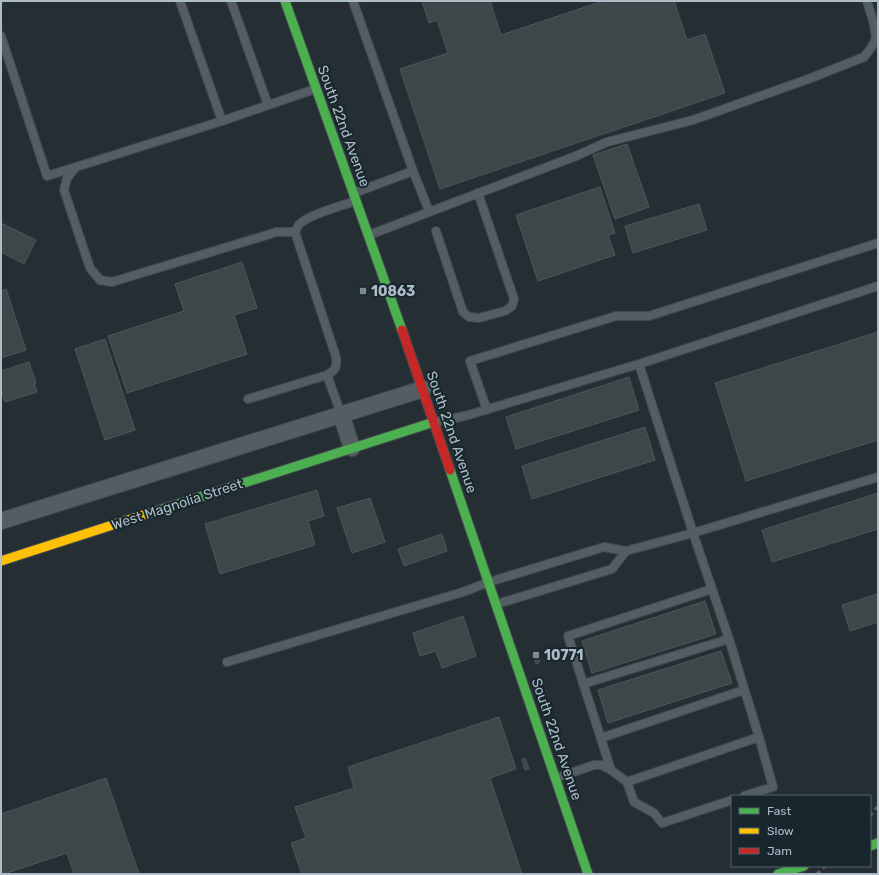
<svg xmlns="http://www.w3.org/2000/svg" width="879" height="875" viewBox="0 0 879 875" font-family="Rubik,sans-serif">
<rect width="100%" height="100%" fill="#252f33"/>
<g fill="#3d4649" stroke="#4c565c">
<path d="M422 1H490L501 35 603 1H674L687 40 705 34 725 93 440 189 400 69 448 53 437 20 429 23Z"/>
<path d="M627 144 649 207 615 219 593 155Z"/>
<path d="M600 187 615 233 608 235 615 255 538 281 516 215Z"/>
<path d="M699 204 707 230 633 253 625 226Z"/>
<path d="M1 223 36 240 24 264 1 252Z"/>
<path d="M242 262 257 308 234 315 247 354 127 393 108 336 184 311 175 284Z"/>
<path d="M6 289 26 350 1 358V291Z"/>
<path d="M878 332V440L746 481 715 383Z"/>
<path d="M105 339 135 430 105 440 75 349Z"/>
<path d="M29 362 36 383H34L37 392 5 402 1 390V371Z"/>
<path d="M629 377 639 410 516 449 506 417Z"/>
<path d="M645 427 655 460 532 499 522 466Z"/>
<path d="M317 490 324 516 308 521 315 545 220 574 205 524Z"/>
<path d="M878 493V529L772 562 762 530Z"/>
<path d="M370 498 385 542 352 553 337 508Z"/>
<path d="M442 534 447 551 404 566 398 549Z"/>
<path d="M878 594V622L850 631 842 605Z"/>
<path d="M705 601 716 634 592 673 582 641Z"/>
<path d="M463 616 476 656 442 668 436 651 420 656 413 633Z"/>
<path d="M721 651 732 683 608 723 598 690Z"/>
<path d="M537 652 540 662 536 664 533 653Z"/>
<path d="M499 717 516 769 490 778 522 874H302L291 843 306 838 295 807 354 788 348 767Z"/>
<path d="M525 758 529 769 525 770 522 759Z"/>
<path d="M106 778 139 874H74L67 853 4 874H1V814Z"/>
</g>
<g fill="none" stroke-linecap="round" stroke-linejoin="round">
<defs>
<g id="lane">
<path d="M180 1 222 121"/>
<path d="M231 1 268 105"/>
<path d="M353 1 413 171 429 211"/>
<path d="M1 36 47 176 76 167"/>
<path d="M354 193 413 171"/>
<path d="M436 231 463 312 469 317 479 318 505 311 512 306 514 299 478 193"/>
<path d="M295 232H276L267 235 112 282 100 280 90 268 64 190 67 178 76 167 222 121 315 89"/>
<path d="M369 235 576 156 607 142 693 120 811 78 864 57 871 48 876 39 874 24 867 1"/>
<path d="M639 364 878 286"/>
<path d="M248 399 327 375"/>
<path d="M487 410 470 361 616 316H649L878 243"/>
<path d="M341 414 327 375C336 370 337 367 336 357L295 232C296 230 297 228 298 226 304 216 343 205 356 201"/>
<path d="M434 422 465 416 639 364 693 533 626 551"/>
<path d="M227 662 463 592 489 582 604 547 626 551 612 569 497 604"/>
<path d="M583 684 729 639"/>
<path d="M601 738 744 690"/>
<path d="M611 770 568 636 712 589"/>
<path d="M556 778 594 765H601L611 770 627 782 759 737 729 639 693 533 878 477"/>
<path d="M627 782 634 802 654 813 662 823 732 800"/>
<path d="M744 796 773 787 759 737"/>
</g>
<g id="street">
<path d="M341 414 352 448"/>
<path d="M1 521 423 389"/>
</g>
<g id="fast">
<path d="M285 1 402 330"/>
<path d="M450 470 588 874"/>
<path d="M153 512 434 422"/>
<path d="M870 846 878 843"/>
<path d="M778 874 804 866"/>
</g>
<path id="slow" d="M1 561 153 512"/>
<path id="jam" d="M402 330 450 470"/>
</defs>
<use href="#lane" stroke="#424a4e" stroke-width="10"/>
<use href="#street" stroke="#424a4e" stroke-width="18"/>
<use href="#fast" stroke="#424a4e" stroke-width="11"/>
<use href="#slow" stroke="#424a4e" stroke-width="11"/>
<use href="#jam" stroke="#424a4e" stroke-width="11"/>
<use href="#lane" stroke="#545d62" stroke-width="8"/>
<use href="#street" stroke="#545d62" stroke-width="16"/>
<use href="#fast" stroke="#4caf50" stroke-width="9"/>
<use href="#slow" stroke="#ffc107" stroke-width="9"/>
<use href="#jam" stroke="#c62828" stroke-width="9"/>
<g stroke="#586064" stroke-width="3" stroke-dasharray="4 4" stroke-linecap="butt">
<path d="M870 816 878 806"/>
<path d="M817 874 825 866"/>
</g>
</g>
<g fill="#7d8b93" stroke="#18262e" stroke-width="1.5">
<rect x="359" y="287" width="8" height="8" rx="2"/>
<rect x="532" y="651" width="8" height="8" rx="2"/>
</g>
<g text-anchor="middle" stroke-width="4" stroke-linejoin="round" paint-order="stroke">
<g font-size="14" fill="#adbdc6" stroke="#18262e">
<text transform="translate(344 126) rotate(70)" y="5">South 22nd Avenue</text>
<text transform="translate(452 432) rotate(71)" y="5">South 22nd Avenue</text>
<text transform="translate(177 504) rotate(-18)" y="5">West Magnolia Street</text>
<text transform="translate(557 739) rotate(71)" y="5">South 22nd Avenue</text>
</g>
<g font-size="14" font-weight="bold" fill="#adbdc6" stroke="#18262e" text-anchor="start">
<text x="371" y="296">10863</text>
<text x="544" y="660">10771</text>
</g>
</g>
<rect width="879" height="875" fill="none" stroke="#adbdc6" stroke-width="4"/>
<rect x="731" y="795" width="140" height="72" fill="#18262e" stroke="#54626b"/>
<rect x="739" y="808" width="20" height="6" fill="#4caf50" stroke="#54626b"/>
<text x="767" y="815" font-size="12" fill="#adbdc6">Fast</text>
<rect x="739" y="828" width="20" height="6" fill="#ffc107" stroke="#54626b"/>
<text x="767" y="835" font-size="12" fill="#adbdc6">Slow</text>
<rect x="739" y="848" width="20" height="6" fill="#c62828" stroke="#54626b"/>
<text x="767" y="855" font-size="12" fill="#adbdc6">Jam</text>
</svg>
